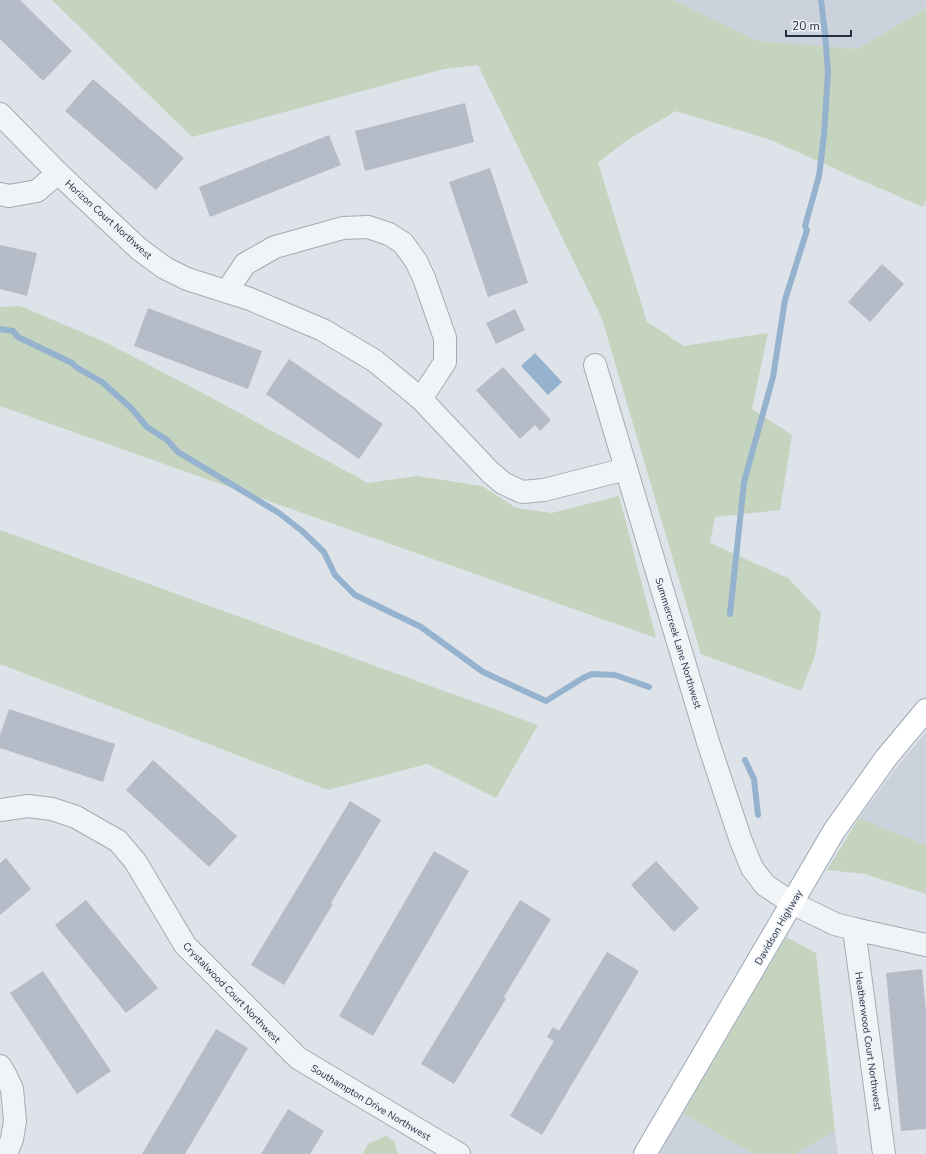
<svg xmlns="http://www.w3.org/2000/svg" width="926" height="1154" viewBox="0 0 926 1154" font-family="'Nunito Sans',sans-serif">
<rect width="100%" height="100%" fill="#dee3e9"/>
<g fill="#ccd2dc">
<path d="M673 0H926V8L857 49 758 41Z"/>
<path d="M926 732V845L859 818 896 768Z"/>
<path d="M683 1113 753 1154H659Z"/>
<path d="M835 1131 838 1154H795Z"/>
</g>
<g fill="#c4d4be">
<path d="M52 0H673L758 41 857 49 926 8V200L923 207 847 174 771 140 676 111 627 140 598 163 647 322 684 346 768 333 752 409 792 435 780 510 715 517 710 543 788 578 821 613 815 656 801 691 701 654 602 319 478 65 444 69 192 137Z"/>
<path d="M20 306 105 342 212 398 368 483 417 476 482 486 516 508 552 513 619 496 656 638 0 406V307Z"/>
<path d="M0 530 538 725 496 798 427 764 328 790 0 664Z"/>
<path d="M859 818 926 845V894L865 874 827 870Z"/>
<path d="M786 937 816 953 835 1131 795 1154H753L683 1113Z"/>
<path d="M386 1136 394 1141 398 1154H363L368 1144Z"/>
</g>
<path fill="#95b2ce" d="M535 353 562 382 548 395 521 366Z"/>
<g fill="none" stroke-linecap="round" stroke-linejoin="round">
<g stroke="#95b2ce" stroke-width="6">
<path d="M0 329 13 331 18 337 72 363 76 367 102 382 131 408 147 427 167 440 178 452 279 513 302 531 324 552 335 575 355 595 421 627 483 672 546 701 583 678 592 674 615 675 649 687"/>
<path d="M730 614 744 482 773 377 785 300 807 230 805 226 819 176 824 135 828 72 825 33 821 0"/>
<path d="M745 760 754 779 758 815"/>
</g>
</g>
<g fill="#b5bcc7">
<path d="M0 0H20L72 51 43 81 0 39Z"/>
<path d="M93 79 184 158 156 190 65 111Z"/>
<path d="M465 103 474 142 365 171 355 131Z"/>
<path d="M329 135 341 165 210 217 199 187Z"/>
<path d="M490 168 528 283 488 297 449 182Z"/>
<path d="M0 245 37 253 27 296 0 289Z"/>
<path d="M882 264 904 284 870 322 848 302Z"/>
<path d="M148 308 262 351 248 389 134 346Z"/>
<path d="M515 309 525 330 496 344 486 323Z"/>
<path d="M289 359 383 424 359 459 266 394Z"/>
<path d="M503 367 551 420 540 431 535 425 520 439 476 390Z"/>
<path d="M9 709 115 744 103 782 0 748V735Z"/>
<path d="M153 760 237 836 209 867 126 790Z"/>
<path d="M350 801 381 820 331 903 333 904 284 985 251 965Z"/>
<path d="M434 851 469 871 373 1036 339 1016Z"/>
<path d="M6 858 31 889 0 915V863Z"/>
<path d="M656 861 699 908 674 932 631 885Z"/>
<path d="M86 900 158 988 126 1013 55 925Z"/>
<path d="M520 900 551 919 504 997 506 999 454 1084 421 1064Z"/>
<path d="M607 952 639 971 542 1135 510 1116 554 1041 547 1037 553 1027 559 1031Z"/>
<path d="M922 969 926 1012V1129L901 1131 886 973Z"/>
<path d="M43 971 111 1071 77 1094 10 993Z"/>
<path d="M216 1029 248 1048 185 1154H142Z"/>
<path d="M288 1109 324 1131 310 1154H261Z"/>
</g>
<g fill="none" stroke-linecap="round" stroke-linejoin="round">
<defs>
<g id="minor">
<path d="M0 114 58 173 139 249 165 268 187 279 250 299 323 330 375 361 421 399 490 472 503 483 522 492 544 490 626 469"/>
<path d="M0 194 9 196 37 191 58 173"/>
<path d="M227 291 245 264 275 247 343 228 368 227 389 234 403 243 416 261 424 278 445 338V362L421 399"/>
<path d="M595 365 708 742 741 841 752 868 765 885 792 903 835 924 854 929"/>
<path d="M0 810 28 806 52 809 76 817 118 841 135 861 185 945 298 1058 459 1154"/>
<path d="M0 1066 6 1076 12 1089 15 1121 12 1139 6 1154"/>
<path d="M884 1154 854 929 926 945"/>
</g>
<path id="major" d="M645 1154 834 831 886 758 926 710"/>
</defs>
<use href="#minor" stroke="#a3aab4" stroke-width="24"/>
<use href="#major" stroke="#9ca7b6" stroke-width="24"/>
<use href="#minor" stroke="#f1f4f7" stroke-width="22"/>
<use href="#major" stroke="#fff" stroke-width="22"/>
</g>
<g text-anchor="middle" stroke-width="3" stroke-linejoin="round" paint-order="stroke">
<g font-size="10" fill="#253142" stroke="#eef2f7">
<text transform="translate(109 219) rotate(42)" y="4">Horizon Court Northwest</text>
<text transform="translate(679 643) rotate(73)" y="4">Summercreek Lane Northwest</text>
<text transform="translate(778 927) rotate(-60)" y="4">Davidson Highway</text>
<text transform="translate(232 992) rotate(46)" y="4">Crystalwood Court Northwest</text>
<text transform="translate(869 1041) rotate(82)" y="4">Heatherwood Court Northwest</text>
<text transform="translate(371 1102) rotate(31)" y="4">Southampton Drive Northwest</text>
</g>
</g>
<path d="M786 30v6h65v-6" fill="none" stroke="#253142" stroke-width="2"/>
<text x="792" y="30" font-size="12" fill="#253142" stroke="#eef2f7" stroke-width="3" paint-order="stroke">20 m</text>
</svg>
